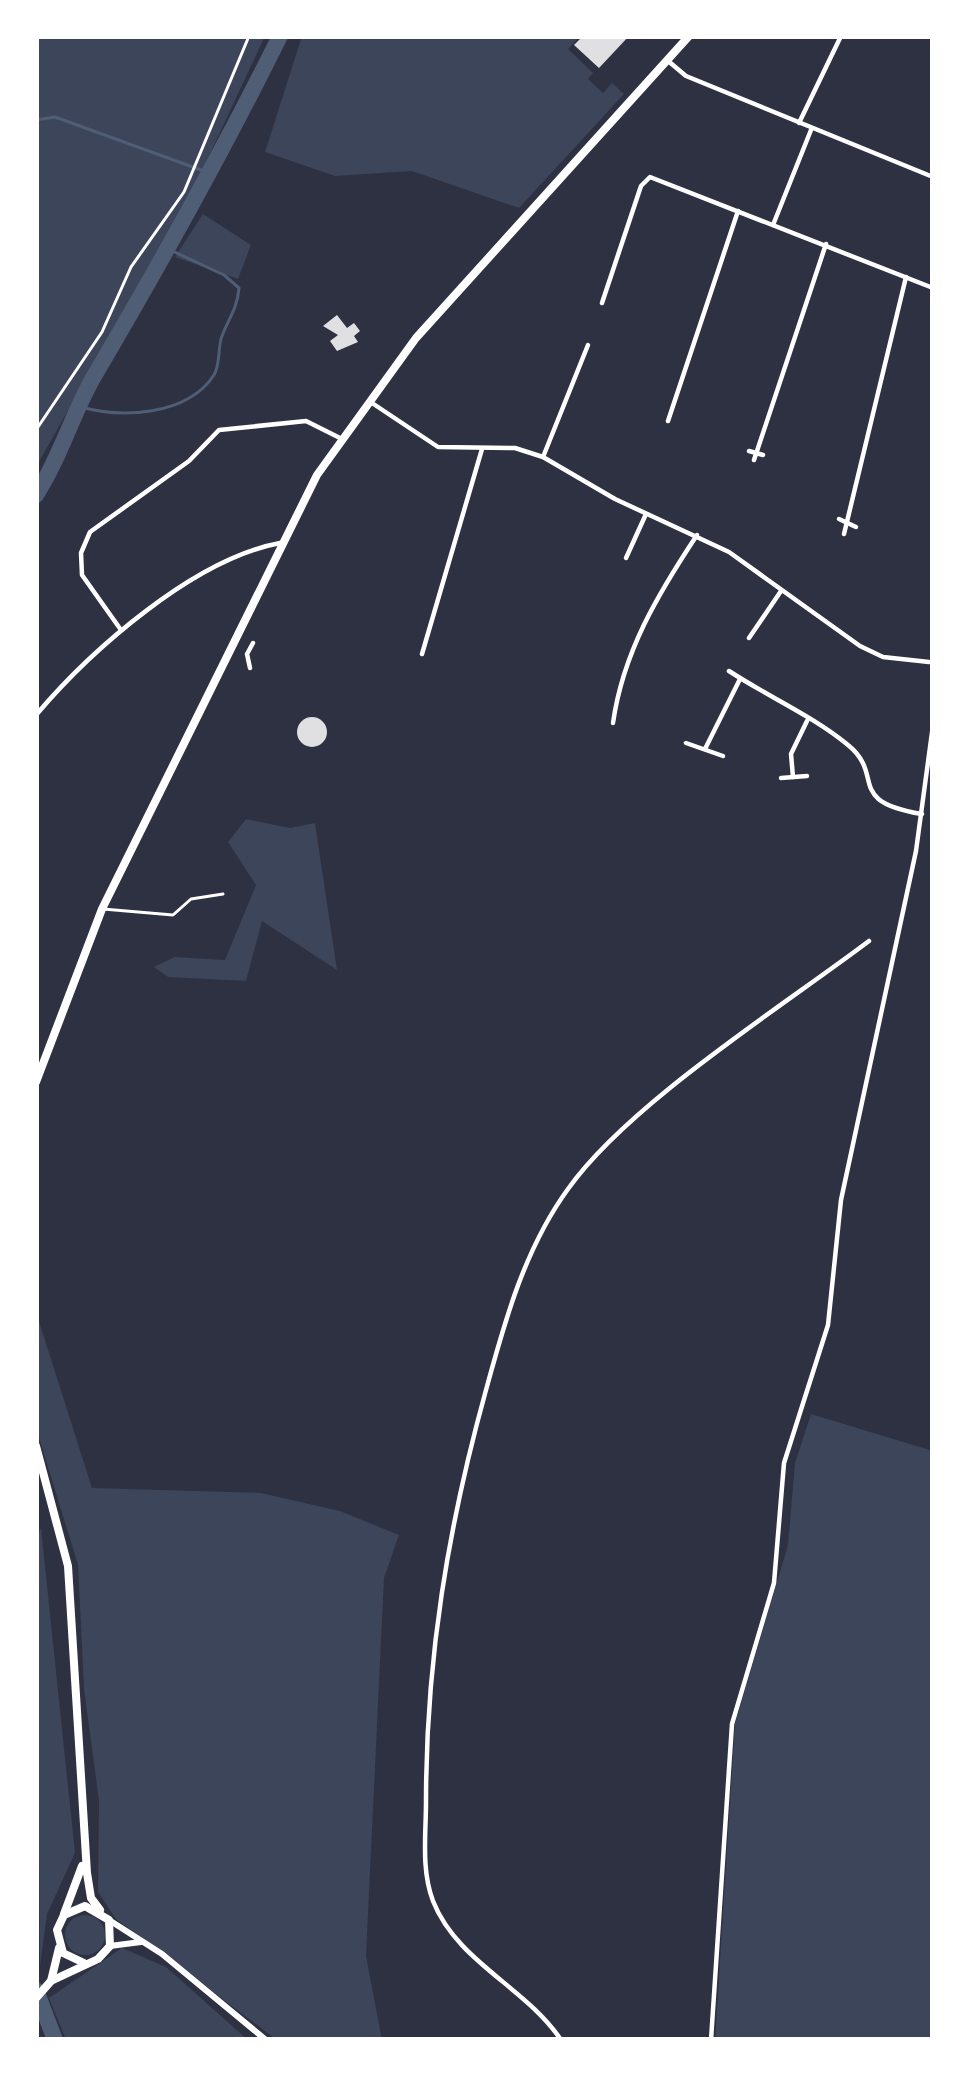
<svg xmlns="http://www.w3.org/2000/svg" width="969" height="2076" viewBox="0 0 969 2076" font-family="Lora,serif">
<rect width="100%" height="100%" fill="#2d3142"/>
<g fill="#3c4559">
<path d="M36 36H265L194 188 36 467Z"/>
<path d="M302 36H580L568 49 593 73 588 79 603 93 612 83 624 94 519 208 412 171 335 176 265 152Z"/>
<path d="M203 214 251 245 238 279 175 257Z"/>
<path d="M246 819 290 828 315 823 337 970 262 921 246 981 168 977 154 967 175 957 225 960 256 885 228 842Z"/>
<path d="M36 1312 92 1488 261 1493 340 1511 399 1535 384 1578 366 1956 382 2040H277L116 1919 98 1892 99 1801 84 1689 78 1565 36 1428Z"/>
<path d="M811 1414 933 1451V2040H715L735 1724 788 1545 795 1463Z"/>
<path d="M41 1528 75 1853 47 1914 40 1966 36 1540Z"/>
<circle cx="85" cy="1935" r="20"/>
<path d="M122 1948 166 1967 248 2040H66L49 1998Z"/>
</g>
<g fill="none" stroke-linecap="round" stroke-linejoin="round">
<g stroke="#4f5d75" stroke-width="3">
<path d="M36 120 55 117 212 174"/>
<path d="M78 406C121 419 187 416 214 375 220 364 218 352 221 339 227 320 237 311 239 288L224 275 166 248"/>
</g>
<g stroke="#4f5d75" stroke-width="16">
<path d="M36 495C59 460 72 415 93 378 159 266 222 153 280 36"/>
<path d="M36 1990 55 2040"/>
</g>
</g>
<g fill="#e0e0e3">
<path d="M583 36H629L599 68 574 45Z"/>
<path d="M337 315 347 328 354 323 360 331 354 336 358 342 337 351 330 341 338 335 323 326Z"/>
<circle cx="312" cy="732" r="15"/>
</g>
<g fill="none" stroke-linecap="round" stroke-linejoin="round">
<path stroke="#fff" stroke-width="3" d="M36 430 102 332 131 267 184 192 249 36"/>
<path stroke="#fff" stroke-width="3" d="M103 909 173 915 191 899 223 894"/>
<g stroke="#fff" stroke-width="4.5">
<path d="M667 60 686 76 933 177"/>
<path d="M799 123 841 36"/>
<path d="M773 225 811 130"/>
<path d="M602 303 641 186 650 177 933 288"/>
<path d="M372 403 438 447 515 448 543 457 615 499 729 552 860 646 883 657 929 662"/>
<path d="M668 421 738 211"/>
<path d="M749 451 763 455"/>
<path d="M543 457 588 345"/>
<path d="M754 460 826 244"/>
<path d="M839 519 856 527"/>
<path d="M844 534 906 277"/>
<path d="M626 558 646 514"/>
<path d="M121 630 82 575 81 553 90 532 189 461 219 430 306 421 340 438"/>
<path d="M749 638 781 591"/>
<path d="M422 654 482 449"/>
<path d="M250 668 247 654 253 643"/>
<path d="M729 671C767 696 813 716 848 745 886 776 844 801 922 814"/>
<path d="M36 715C91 650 194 559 280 543"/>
<path d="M613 723C623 652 658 594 697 535"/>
<path d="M686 743 723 756"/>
<path d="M705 749 740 679"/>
<path d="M793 777 791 754 807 721"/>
<path d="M781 778 807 776"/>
<path d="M561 2040C527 1988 457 1962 433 1901 421 1870 426 1834 426 1802 426 1659 448 1527 486 1390 505 1320 525 1248 568 1189 628 1104 783 1006 869 941"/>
<path d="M711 2040 732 1724 774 1583 784 1463 828 1325 841 1200 916 851 933 725"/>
</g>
<g stroke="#fff" stroke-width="6">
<path d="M109 1920 162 1954 266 2040"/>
<path d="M110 1946 141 1942"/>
</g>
<g stroke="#fff" stroke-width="8">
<path d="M36 1082 102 909 317 475 416 338 689 36"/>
<path d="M36 1446 68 1566 87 1873 91 1898 100 1910"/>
<path d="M64 1914 82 1866"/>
<path d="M51 1981 98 1959 110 1946 109 1920 85 1906 64 1915 57 1930 63 1953 84 1963"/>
<path d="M36 1998 51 1981 59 1948"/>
</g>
</g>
<rect width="969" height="2076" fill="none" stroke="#ffffff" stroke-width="78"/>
</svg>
